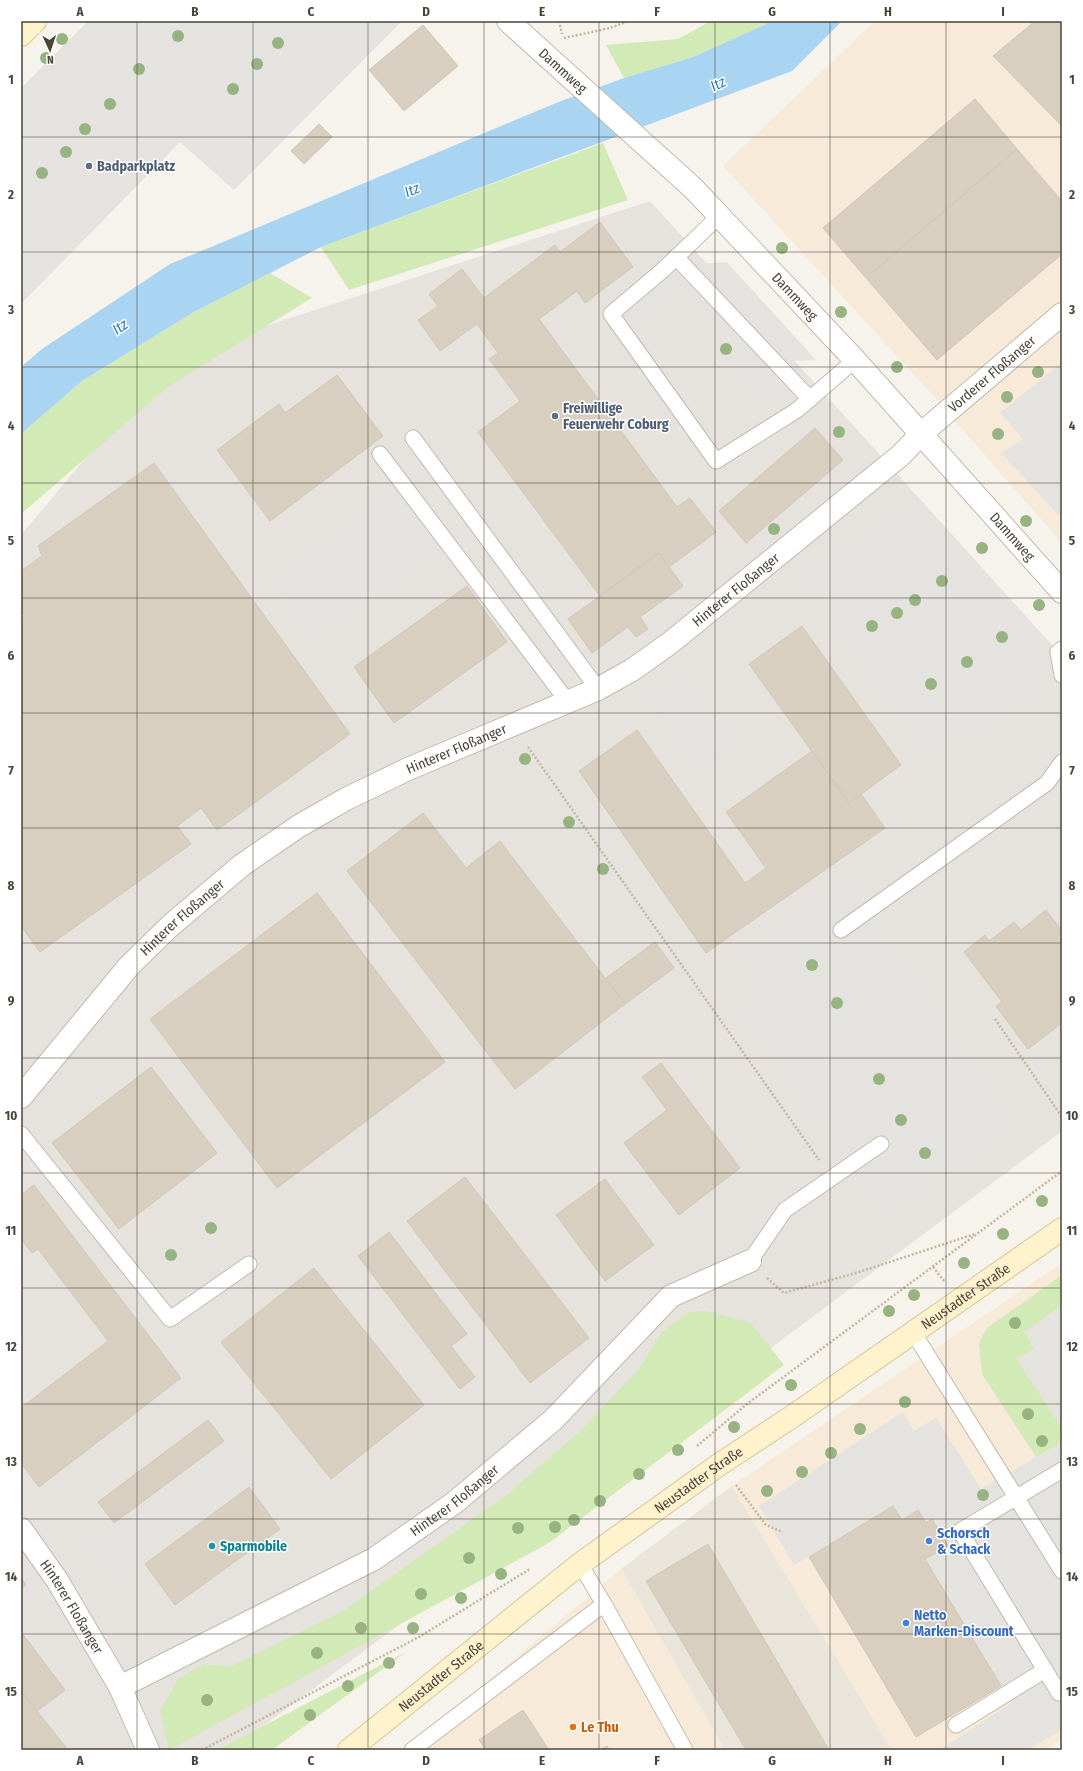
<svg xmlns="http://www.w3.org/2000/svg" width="1083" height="1771" viewBox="0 0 1083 1771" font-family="'Fira Sans Condensed',sans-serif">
<rect width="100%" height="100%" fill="#f6f3ec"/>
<path fill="#eae5da" d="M732 1486 892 1750H725L621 1569Z"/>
<g fill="#f7ead8">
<path d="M875 21H1062V543L928 390 723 166Z"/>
<path d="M1062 1263V1740L1046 1750H892L732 1486Z"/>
<path d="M621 1569 725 1750H407Z"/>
</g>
<path fill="#e6e2dd" d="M650 201 1062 656V1131L231 1750H21V535L170 357Z"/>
<g fill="#d2eab5">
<path d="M711 21H769L764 25 693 57 624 78 606 45 678 39Z"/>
<path d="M603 143 628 200 349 290 321 247Z"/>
<path d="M270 273 312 298 169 386 21 514V434L82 381 192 313Z"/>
<path d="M1062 1275V1305L1025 1332 1035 1348 1017 1359 1062 1428V1442L1036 1457 982 1374 979 1343 987 1328Z"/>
<path d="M707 1311 751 1323 784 1365 549 1543 169 1750 160 1711 178 1679 203 1664 230 1667 343 1611 508 1494 581 1430 639 1369 662 1332 688 1312Z"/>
<path d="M406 1652 272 1750H217Z"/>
</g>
<g fill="#e5e3e0">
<path d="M88 21H402L234 190 180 142 21 304V88Z"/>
<path d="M727 262 816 360 790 361 700 264Z"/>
<path d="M666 272 681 284 645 316 633 301Z"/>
<path d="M736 332 778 377 775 403 732 359Z"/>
<path d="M1062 362V519L1001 453 1023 439 1000 413Z"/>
<path d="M399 491 440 549 312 639 271 582Z"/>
<path d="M918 503 1039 633 1043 693 928 757 802 573Z"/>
<path d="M685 676 737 743 700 769 647 699Z"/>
<path d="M848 876 1012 1127 885 1213 739 1013 761 982 737 952Z"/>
<path d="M1062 1305V1428L1017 1359 1034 1348 1025 1332Z"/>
<path d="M903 1412 914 1431 936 1418 981 1489 1062 1442V1729L1028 1750H940L1011 1703 925 1559 948 1546 932 1520 926 1523 918 1510 902 1520 893 1507 794 1565 759 1506Z"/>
<path d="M236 1444 261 1477 115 1580 83 1549Z"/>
</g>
<path fill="#a9d4f2" d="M769 21H842L792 71 321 247 192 313 82 381 21 434V367L42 349 170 264 561 101 624 78 693 57 764 25Z"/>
<g fill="#d8cfc1" stroke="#d3c7b4">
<path d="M1035 21H1062V126L993 56Z"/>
<path d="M423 25 458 66 404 111 369 70Z"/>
<path d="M975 99 1017 149 866 278 823 228Z"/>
<path d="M319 124 332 137 304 164 291 151Z"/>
<path d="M1017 149 1062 201V254L937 360 866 278Z"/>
<path d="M600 222 633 267 585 303 577 291 539 319 677 507 690 498 716 532 669 567 659 553 600 596 478 432 520 401 489 359 498 353 477 324 440 351 418 320 438 306 429 294 462 269 484 298 555 245 560 252Z"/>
<path d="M337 375 383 436 270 521 217 450 279 404 285 413Z"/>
<path d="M815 428 843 460 746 543 719 511Z"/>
<path d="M154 463 350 734 217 830 201 808 177 826 191 844 40 952 21 926V619L25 616 21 611V571L42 556 38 546Z"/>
<path d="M659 553 683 586 640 617 648 629 636 637 628 627 592 653 568 619Z"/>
<path d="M467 586 507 642 394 723 354 667Z"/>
<path d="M802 626 901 765 849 803 749 664Z"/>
<path d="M637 730 745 883 766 868 726 812 812 751 849 803 861 794 885 828 706 953 579 771Z"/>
<path d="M423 813 466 868 500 841 625 1004 515 1089 347 871Z"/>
<path d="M317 893 445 1062 277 1188 150 1019Z"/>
<path d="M1046 910 1062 931V1023L1028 1049 996 1006 1002 1002 964 952 985 935 989 941 1014 922 1021 930Z"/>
<path d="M655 942 674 968 625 1004 606 978Z"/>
<path d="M661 1063 740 1168 679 1215 624 1143 667 1110 642 1077Z"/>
<path d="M151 1067 217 1153 119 1229 52 1143Z"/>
<path d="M465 1177 589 1338 530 1383 407 1221Z"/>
<path d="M605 1179 654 1245 605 1281 556 1215Z"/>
<path d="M34 1185 181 1378 39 1487 21 1463V1408L108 1341 38 1249 32 1253 21 1239V1195Z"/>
<path d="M389 1232 467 1334 451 1346 475 1377 460 1389 358 1256Z"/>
<path d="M314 1268 424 1405 331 1479 221 1342Z"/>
<path d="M208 1420 224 1441 114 1523 98 1502Z"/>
<path d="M249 1487 280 1529 175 1605 145 1564Z"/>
<path d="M893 1506 902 1520 918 1510 926 1523 932 1519 948 1546 925 1559 1001 1686 916 1737 809 1557Z"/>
<path d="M708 1544 829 1750H746L646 1581Z"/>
<path d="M21 1578 26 1585 21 1589Z"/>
<path d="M21 1632 65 1690 37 1711 21 1691Z"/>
<path d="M21 1691 37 1711 68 1750H21Z"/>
<path d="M523 1710 549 1750H486L479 1740Z"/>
<path d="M607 1746 609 1750H600Z"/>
</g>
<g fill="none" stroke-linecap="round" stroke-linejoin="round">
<defs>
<g id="lane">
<path d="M719 216 664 269 611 314 716 461 797 410 855 360"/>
<path d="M676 257 810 399"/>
<path d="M413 438 598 689"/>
<path d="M380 454 568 702"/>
<path d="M1062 649 1058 652 1062 675"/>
<path d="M841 930 1047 783 1062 762"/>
<path d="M21 1134 170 1319 249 1264"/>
<path d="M750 1261 785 1210 881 1144"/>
<path d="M913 1332 1062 1571"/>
<path d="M1062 1470 960 1531 1059 1693 1062 1691"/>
<path d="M604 1604 685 1750"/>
<path d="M956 1725 1045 1670"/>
<path d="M412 1750 604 1604 580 1564"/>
</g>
<g id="street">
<path id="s1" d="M508 21 693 188 855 360 1062 592"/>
<path id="s2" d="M21 1097 129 966 170 926 242 865 299 826 346 799 408 769 598 689 632 670 670 643 901 455 922 433 1062 314"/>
<path id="s3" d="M21 1529 57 1580 120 1687 148 1750"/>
<path id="s4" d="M120 1687 374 1559 454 1503 553 1420 671 1296 750 1261"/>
</g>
<g id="secondary">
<path d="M21 35 35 21"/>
<path id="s5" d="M349 1750 580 1564 720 1464 793 1416 1062 1229"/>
</g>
</defs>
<use href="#lane" stroke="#c2bbae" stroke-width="17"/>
<use href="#street" stroke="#c2bbae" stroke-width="24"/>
<use href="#secondary" stroke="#d6c79b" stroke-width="24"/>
<g stroke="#c4b79f" stroke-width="2.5" stroke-dasharray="2 2" stroke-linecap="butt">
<path d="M559 21 562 34"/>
<path d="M564 38 610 28 629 21"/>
<path d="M528 747 819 1160"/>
<path d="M995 1019 1062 1117"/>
<path d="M933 1267 944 1281"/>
<path d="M767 1278 784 1293 859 1272 975 1234"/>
<path d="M697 1446 747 1404 1062 1171"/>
<path d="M736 1485 766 1525 783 1532"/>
<path d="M202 1750 419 1637 530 1569"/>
</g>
<use href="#lane" stroke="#fff" stroke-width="15"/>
<use href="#street" stroke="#fff" stroke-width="22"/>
<use href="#secondary" stroke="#fff3cd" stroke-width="22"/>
</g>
<g fill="#97b381">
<circle cx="178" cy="36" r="6"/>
<circle cx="62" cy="39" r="6"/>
<circle cx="278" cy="43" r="6"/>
<circle cx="46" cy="58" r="6"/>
<circle cx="257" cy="64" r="6"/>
<circle cx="139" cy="69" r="6"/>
<circle cx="233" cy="89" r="6"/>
<circle cx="110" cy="104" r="6"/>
<circle cx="85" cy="129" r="6"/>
<circle cx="66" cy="152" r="6"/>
<circle cx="42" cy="173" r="6"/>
<circle cx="782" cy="248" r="6"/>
<circle cx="841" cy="312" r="6"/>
<circle cx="726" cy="349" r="6"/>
<circle cx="897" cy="367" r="6"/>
<circle cx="1038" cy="372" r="6"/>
<circle cx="1007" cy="397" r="6"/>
<circle cx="839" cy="432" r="6"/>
<circle cx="998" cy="434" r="6"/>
<circle cx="1026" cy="521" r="6"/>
<circle cx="774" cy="529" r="6"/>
<circle cx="982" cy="548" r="6"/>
<circle cx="942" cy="581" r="6"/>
<circle cx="915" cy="600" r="6"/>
<circle cx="1039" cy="605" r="6"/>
<circle cx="897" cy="613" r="6"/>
<circle cx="872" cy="626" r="6"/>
<circle cx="1002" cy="637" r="6"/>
<circle cx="967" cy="662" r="6"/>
<circle cx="931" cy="684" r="6"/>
<circle cx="525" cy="759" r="6"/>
<circle cx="569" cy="822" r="6"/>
<circle cx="603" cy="869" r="6"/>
<circle cx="812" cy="965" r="6"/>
<circle cx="837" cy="1003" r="6"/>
<circle cx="879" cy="1079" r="6"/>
<circle cx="901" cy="1120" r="6"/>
<circle cx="925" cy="1153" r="6"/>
<circle cx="1042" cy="1201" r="6"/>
<circle cx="211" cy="1228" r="6"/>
<circle cx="1003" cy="1234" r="6"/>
<circle cx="171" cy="1255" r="6"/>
<circle cx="964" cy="1263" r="6"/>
<circle cx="914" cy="1295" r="6"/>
<circle cx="889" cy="1311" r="6"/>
<circle cx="1015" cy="1323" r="6"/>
<circle cx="791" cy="1385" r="6"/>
<circle cx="905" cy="1402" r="6"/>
<circle cx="1028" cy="1414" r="6"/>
<circle cx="734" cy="1427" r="6"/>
<circle cx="860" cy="1429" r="6"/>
<circle cx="1042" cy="1441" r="6"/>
<circle cx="678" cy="1450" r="6"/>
<circle cx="831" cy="1453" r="6"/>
<circle cx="802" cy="1472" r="6"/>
<circle cx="639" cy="1474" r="6"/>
<circle cx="767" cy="1491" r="6"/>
<circle cx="983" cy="1495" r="6"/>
<circle cx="600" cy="1501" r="6"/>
<circle cx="574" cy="1520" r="6"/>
<circle cx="555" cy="1527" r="6"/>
<circle cx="518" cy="1528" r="6"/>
<circle cx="469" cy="1558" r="6"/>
<circle cx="501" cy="1574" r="6"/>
<circle cx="421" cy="1594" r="6"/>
<circle cx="461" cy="1598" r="6"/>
<circle cx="361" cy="1628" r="6"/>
<circle cx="413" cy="1628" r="6"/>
<circle cx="317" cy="1653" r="6"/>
<circle cx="389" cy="1663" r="6"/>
<circle cx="348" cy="1686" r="6"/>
<circle cx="207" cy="1700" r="6"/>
<circle cx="310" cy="1715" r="6"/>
</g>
<path fill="none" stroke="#4b4439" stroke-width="1" stroke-opacity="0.55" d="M137 21V1750M253 21V1750M368 21V1750M484 21V1750M599 21V1750M715 21V1750M830 21V1750M946 21V1750M21 137H1062M21 252H1062M21 367H1062M21 483H1062M21 598H1062M21 713H1062M21 828H1062M21 943H1062M21 1058H1062M21 1173H1062M21 1288H1062M21 1404H1062M21 1519H1062M21 1634H1062"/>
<g fill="#5c6f8a" stroke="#fff" stroke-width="1.5">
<circle cx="89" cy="166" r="4"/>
<circle cx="555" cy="416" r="4"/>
</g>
<g fill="#3f7fe0" stroke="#fff" stroke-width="1.5">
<circle cx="929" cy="1541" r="4"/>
<circle cx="906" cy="1623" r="4"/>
</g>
<circle fill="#0f9aa8" stroke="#fff" stroke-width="1.5" cx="212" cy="1546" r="4"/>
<circle fill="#e8710a" stroke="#fff" stroke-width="1.5" cx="573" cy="1727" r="4"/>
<g text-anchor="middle" stroke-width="3" stroke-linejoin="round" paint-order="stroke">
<g font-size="14" fill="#4b4439" stroke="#fff">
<text dy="5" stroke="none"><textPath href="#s1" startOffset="74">Dammweg</textPath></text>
<text dy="5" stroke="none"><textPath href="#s1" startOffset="398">Dammweg</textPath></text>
<text dy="5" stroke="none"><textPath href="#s2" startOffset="1225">Vorderer Floßanger</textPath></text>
<text dy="5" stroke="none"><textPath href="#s1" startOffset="722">Dammweg</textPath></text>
<text dy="5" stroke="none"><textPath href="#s2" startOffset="890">Hinterer Floßanger</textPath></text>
<text dy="5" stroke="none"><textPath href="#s2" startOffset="566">Hinterer Floßanger</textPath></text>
<text dy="5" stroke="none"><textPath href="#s2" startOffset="242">Hinterer Floßanger</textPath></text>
<text dy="5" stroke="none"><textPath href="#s5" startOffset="766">Neustadter Straße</textPath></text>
<text dy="5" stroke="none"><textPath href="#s5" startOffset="442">Neustadter Straße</textPath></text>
<text dy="5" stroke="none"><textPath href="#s4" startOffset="384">Hinterer Floßanger</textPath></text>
<text dy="5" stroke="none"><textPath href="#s3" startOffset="93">Hinterer Floßanger</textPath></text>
<text dy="5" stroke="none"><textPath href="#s5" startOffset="118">Neustadter Straße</textPath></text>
</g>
<g font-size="14" font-weight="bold" fill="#4e5e75" stroke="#fff" text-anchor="start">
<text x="97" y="171">Badparkplatz</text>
<text x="563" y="413">Freiwillige<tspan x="563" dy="16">Feuerwehr Coburg</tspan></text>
</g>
<g font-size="14" font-weight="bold" fill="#366cbe" stroke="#fff" text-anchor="start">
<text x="937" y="1538">Schorsch<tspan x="937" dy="16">&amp; Schack</tspan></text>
<text x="914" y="1620">Netto<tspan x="914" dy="16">Marken-Discount</tspan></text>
</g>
<g font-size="14" font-weight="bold" fill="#0d838f" stroke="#fff" text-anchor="start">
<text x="220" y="1551">Sparmobile</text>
</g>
<g font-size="14" font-weight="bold" fill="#c56008" stroke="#fff" text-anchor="start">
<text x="581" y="1732">Le Thu</text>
</g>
<g font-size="15" font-style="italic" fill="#2e7ab2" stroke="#fff">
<text transform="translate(718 84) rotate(-28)" y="5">Itz</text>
<text transform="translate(412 190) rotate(-22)" y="5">Itz</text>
<text transform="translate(120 327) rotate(-34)" y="5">Itz</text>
</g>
</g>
<rect width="1083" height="1771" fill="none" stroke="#ffffff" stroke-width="44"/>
<g transform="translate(50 50) rotate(177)" stroke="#ffffff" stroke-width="3" paint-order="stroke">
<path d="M0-3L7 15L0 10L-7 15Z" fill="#4b4439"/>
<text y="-6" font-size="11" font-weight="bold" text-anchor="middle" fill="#4b4439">N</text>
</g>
<rect x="22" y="22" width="1039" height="1727" fill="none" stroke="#4b4439" stroke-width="1.5"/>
<g font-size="13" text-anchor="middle" font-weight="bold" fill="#4b4439">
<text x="80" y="16">A</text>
<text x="195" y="16">B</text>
<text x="311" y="16">C</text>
<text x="426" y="16">D</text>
<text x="542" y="16">E</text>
<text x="657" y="16">F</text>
<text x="772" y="16">G</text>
<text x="888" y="16">H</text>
<text x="1003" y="16">I</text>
<text x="11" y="84">1</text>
<text x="1072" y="84">1</text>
<text x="11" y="199">2</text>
<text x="1072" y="199">2</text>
<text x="11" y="314">3</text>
<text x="1072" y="314">3</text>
<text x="11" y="430">4</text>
<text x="1072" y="430">4</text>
<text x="11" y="545">5</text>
<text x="1072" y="545">5</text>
<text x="11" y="660">6</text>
<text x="1072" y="660">6</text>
<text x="11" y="775">7</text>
<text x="1072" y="775">7</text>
<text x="11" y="890">8</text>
<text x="1072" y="890">8</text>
<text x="11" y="1005">9</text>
<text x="1072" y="1005">9</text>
<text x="11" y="1120">10</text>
<text x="1072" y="1120">10</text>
<text x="11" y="1235">11</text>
<text x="1072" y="1235">11</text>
<text x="11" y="1351">12</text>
<text x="1072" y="1351">12</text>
<text x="11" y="1466">13</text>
<text x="1072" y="1466">13</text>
<text x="11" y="1581">14</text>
<text x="1072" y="1581">14</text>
<text x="11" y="1696">15</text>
<text x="1072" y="1696">15</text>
<text x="80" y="1765">A</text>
<text x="195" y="1765">B</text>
<text x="311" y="1765">C</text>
<text x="426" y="1765">D</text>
<text x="542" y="1765">E</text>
<text x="657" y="1765">F</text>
<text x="772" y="1765">G</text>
<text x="888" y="1765">H</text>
<text x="1003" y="1765">I</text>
</g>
</svg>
